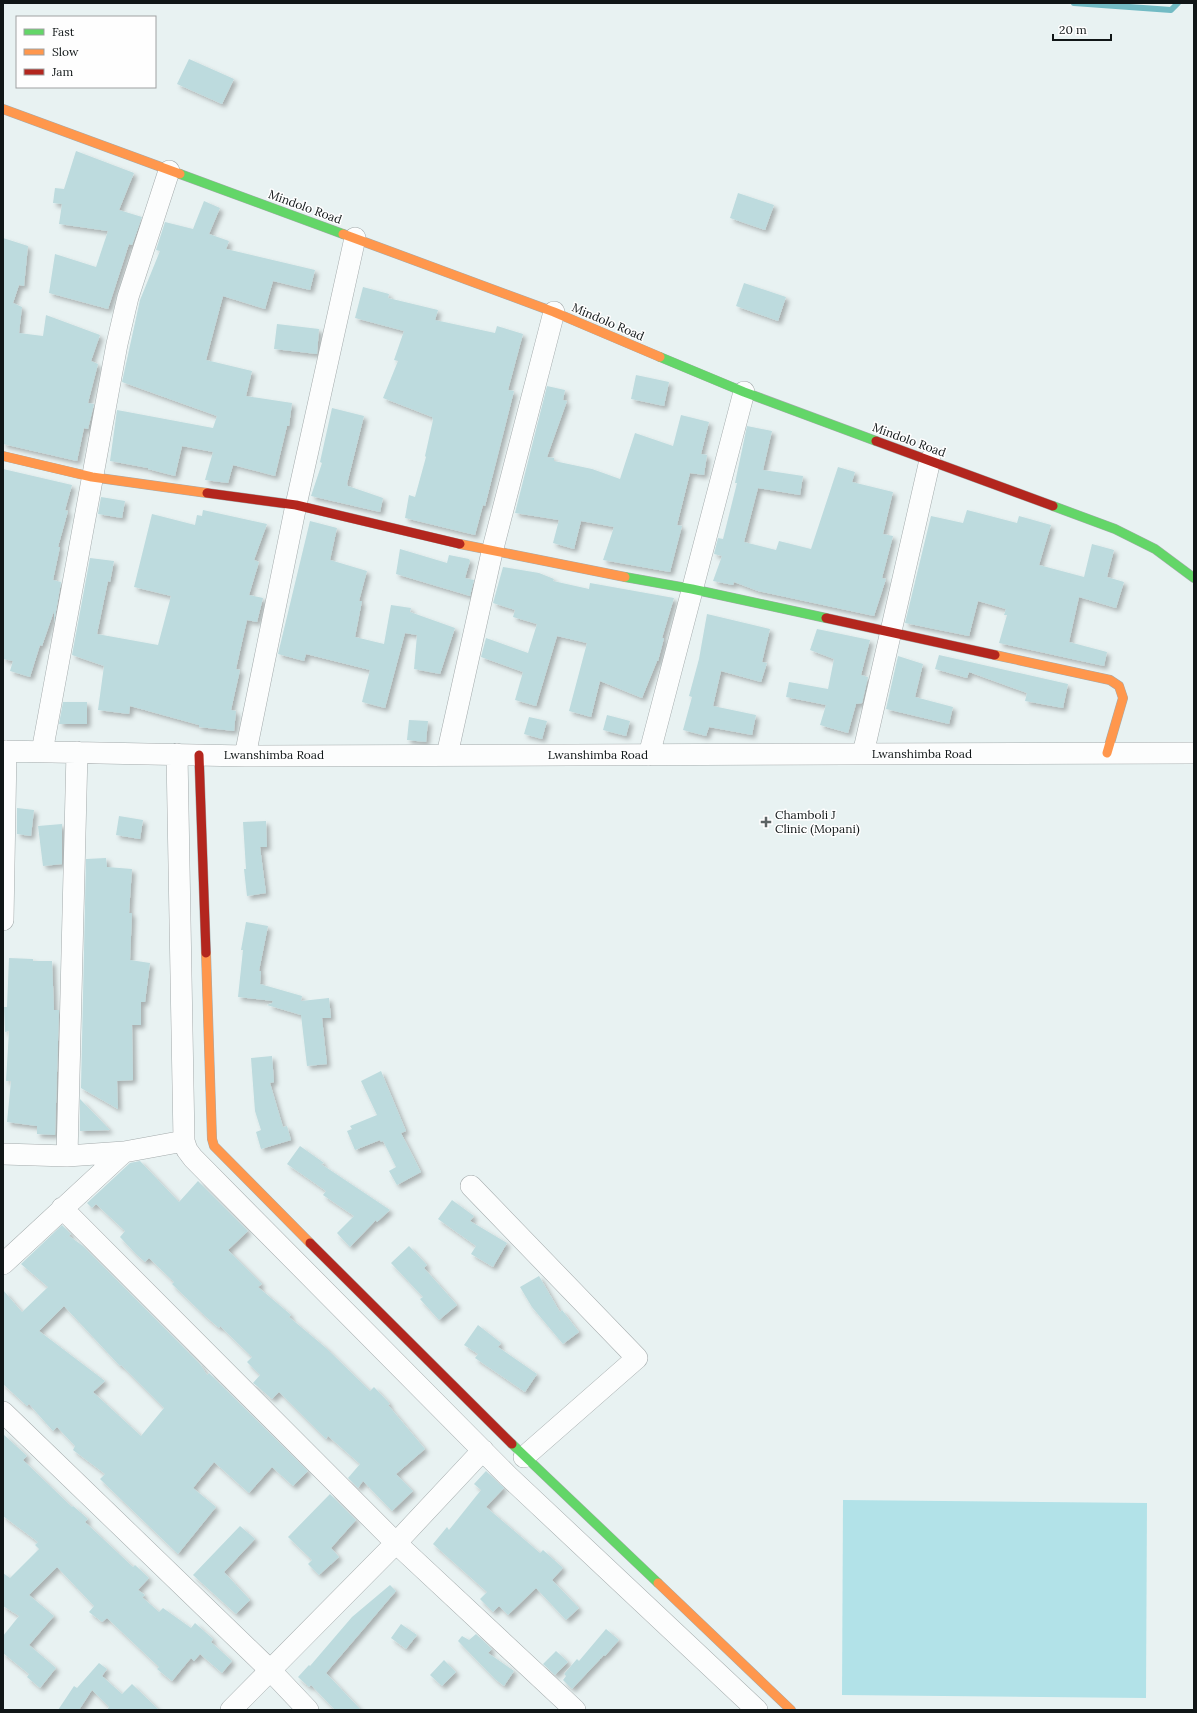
<svg xmlns="http://www.w3.org/2000/svg" width="1197" height="1713" viewBox="0 0 1197 1713" font-family="Lora,serif">
<style>
.green{fill:#b2e2e8}
.lines{fill:none;stroke-linecap:round;stroke-linejoin:round}
.stream{stroke:#72bbc4;stroke-width:6}
.building{fill:#bddbde;fill-rule:evenodd;filter:url(#shadow)}
.street-casing{stroke:#a4abac;stroke-width:22}
.fast-casing{stroke:#a4abac;stroke-width:10}
.slow-casing{stroke:#a4abac;stroke-width:10}
.jam-casing{stroke:#a4abac;stroke-width:10}
.street{stroke:#fcfdfd;stroke-width:21}
.fast{stroke:#63d668;stroke-width:9}
.slow{stroke:#ff974d;stroke-width:9}
.jam{stroke:#b3261e;stroke-width:9}
.poi-dot{fill:#5c6364;stroke:#fefefe;stroke-width:1.5}
.labels{text-anchor:middle;stroke-width:3;stroke-linejoin:round;paint-order:stroke}
.street-label{font-size:12px;fill:#101617;stroke:#fefefe}
.poi-label{font-size:12px;fill:#101617;stroke:#fefefe;text-anchor:start}
</style>
<defs>
<filter id="shadow"><feDropShadow dx="3.5" dy="3.5" stdDeviation="2" flood-color="#0004"/></filter>
</defs>
<rect width="100%" height="100%" fill="#e8f2f2"/>
<!-- green -->
<path class="green" d="M843,1500L1147,1503L1146,1698L842,1695Z"/>
<g class="lines">
<!-- stream -->
<path class="stream" d="M1074,3L1171,10L1178,3"/>
</g>
<!-- building -->
<path class="building" d="M189,59L234,79L222,104L177,84Z
M76,151L134,173L119,210L142,217L132,245L129,244L108,309L49,293L55,254L96,267L108,231L59,224L62,204L53,203L55,188L64,189Z
M738,193L774,205L765,230L730,218Z
M204,201L220,208L209,234L229,241L226,249L315,270L310,290L273,281L265,309L223,296L206,360L252,371L246,396L292,403L289,426H287L275,476L233,465L228,483L205,480L213,452L182,446L175,476L148,469V468L110,461L117,410L213,428L217,416L122,382L140,300L160,251L156,250L165,222L193,229Z
M3,238L28,246L24,286L19,285L13,303L22,307L19,333L43,336L46,315L100,335L91,361L98,364L88,403L94,404L88,429L84,428L77,461L3,444Z
M744,283L786,297L778,321L736,306Z
M363,287L389,294L388,298L438,310L435,320L495,333L497,326L523,334L508,390L514,391L485,506L483,505L475,535L405,518L409,495L415,497L426,457L425,456L433,420L432,417L383,398L398,361L394,360L404,331L355,318Z
M277,324L319,329L317,354L274,349Z
M636,375L669,382L664,406L631,399Z
M547,386L565,390L563,400L567,401L547,457L554,458V461L592,469L620,479L635,433L673,446L681,415L709,422L701,454L707,455L704,475L690,473L677,525L682,526L670,572L603,560L614,527L581,521L574,549L553,543L559,520L515,513Z
M332,408L364,416L347,484L348,486L383,498L380,512L311,496L322,463L320,462Z
M747,426L772,431L763,470L803,476L800,495L758,488L744,542L776,550L779,541L811,549L838,467L855,472L852,482L893,492L883,534L893,536L882,578L886,579L874,616L758,591L734,582L733,585L713,581L722,556L714,554L718,538L723,539L737,483H735Z
M3,469L72,485L65,510L68,511L58,547H60L53,580L61,582L54,623V611L42,646L40,645L30,677L10,671L13,661L3,659Z
M101,497L125,501L122,518L98,514Z
M203,510L267,524L254,560L259,562L249,595L263,598L257,622L247,620L236,669L240,670L231,710L236,711L234,731L199,727V725L130,706L129,714L98,710L104,666L72,655L90,558L114,561L110,582L108,581L97,634L158,645L171,596L134,587L152,514L195,525L197,515L202,516Z
M967,510L1017,523L1019,516L1051,525L1039,565L1084,577L1092,544L1114,550L1107,577L1124,582L1116,608L1079,597L1069,642L1107,652L1104,666L999,643L1007,615H1004L1006,609L978,601L969,636L905,623L931,516L963,523Z
M310,521L337,528L330,560L367,571L359,601H362L355,637L384,644L391,605L411,608L410,612L455,628L440,674L414,669L417,635L405,633L385,708L362,702L370,670L306,654L304,661L278,654Z
M400,549L447,563L449,555L469,559L470,561L465,578L474,580L470,596L396,574Z
M503,567L539,573L554,579L553,581L589,589L590,583L674,598L662,638H664L658,661H657L642,698L600,681L591,717L569,711L587,643L557,636L536,706L515,700L523,672L481,657L486,638L528,653L537,624L513,617L515,610L493,603Z
M707,614L770,629L762,662L767,663L761,682L721,671L713,706L756,715L752,735L709,727L706,736L683,730L692,697L689,696L699,659Z
M817,629L870,640L861,675L868,677L862,703L856,704L848,733L820,725L826,705L786,697L789,682L828,689L834,659L810,650Z
M939,655L1068,684L1063,708L1025,701L1027,693L969,672L967,678L935,669Z
M898,656L923,664L915,697L953,707L949,724L886,709Z
M63,702H87V724H59Z
M607,715L630,721L626,736L603,730Z
M529,717L547,721L542,739L524,734Z
M409,720L428,721L426,742L407,740Z
M17,808L34,810L31,836L17,834Z
M119,816L143,820L140,839L116,835Z
M266,821L267,847H260L266,893L247,896L244,869H246L243,822Z
M62,824V864L43,866L38,826Z
M106,858L107,867L132,869L129,913H132L130,960L150,963L145,1002H141V1025H132L133,1080L117,1081L118,1109L81,1088L86,859Z
M246,922L268,926L259,971H261L260,984L302,996L301,1001L329,998L331,1018H322L327,1064L307,1066L301,1015L267,1005L272,1003L273,1001L238,997L243,950H241Z
M9,958L33,959V961H52L54,1010H59L55,1135L37,1134V1126L7,1122L11,1081H6L9,1031L5,1032L4,1007H7Z
M272,1056L274,1082L270,1083L283,1127L287,1126L291,1140L261,1149L256,1132L261,1130L255,1111L251,1058Z
M381,1071L406,1131L401,1133L421,1172L397,1185L389,1171L396,1167L383,1141L381,1142L380,1140L355,1150L347,1131L352,1129L350,1126L377,1115L361,1081Z
M80,1099L110,1130L80,1131Z
M300,1146L324,1163L321,1164L390,1210L377,1222L376,1220L350,1247L337,1233L354,1216L323,1195L326,1191L287,1164Z
M140,1161L179,1202L198,1181L248,1231L228,1250L262,1284L258,1287L291,1315L289,1317L326,1348L370,1391L374,1387L390,1404L388,1405L425,1449L396,1474L413,1491L392,1511L363,1481L358,1488L348,1478L360,1464L328,1436L326,1439L279,1392L272,1399L257,1386L253,1383L260,1375L247,1362L252,1357L220,1326L219,1328L205,1316L172,1284L174,1282L149,1258L145,1262L136,1254L120,1237L125,1231L96,1204L92,1208L87,1203L130,1163Z
M452,1200L474,1216L470,1221L507,1243L493,1267L471,1254L476,1246L438,1219Z
M62,1225L71,1234L69,1236L83,1246L200,1364L207,1375L209,1373L308,1471L293,1486L272,1467L249,1493L214,1462L193,1488L216,1507L178,1554L100,1479L105,1474L73,1450L75,1446L57,1427L53,1431L29,1404L27,1406L3,1384V1290L22,1312L48,1287L21,1264ZM64,1306L120,1366L121,1365L164,1408L141,1436L93,1392L105,1381L39,1331Z
M409,1246L427,1265L424,1268L457,1305L439,1320L420,1299L423,1297L391,1263Z
M539,1276L560,1312L562,1310L579,1332L563,1344L532,1307L520,1287Z
M478,1325L501,1343L498,1347L537,1374L525,1392L475,1358L478,1354L464,1345Z
M3,1434L27,1456L23,1460L72,1507L73,1506L88,1519L85,1522L133,1567L135,1565L149,1578L138,1590L145,1595L142,1597L159,1612L163,1608L191,1628L195,1623L213,1639L211,1642L232,1661L222,1673L200,1654L194,1661L191,1658L172,1681L157,1669L159,1667L107,1618L102,1622L89,1612L94,1606L57,1567L29,1595L54,1616L29,1645L56,1668L40,1688L27,1677L29,1674L3,1653V1636L19,1616L3,1606V1573L10,1578L39,1549L35,1545L38,1542L3,1516Z
M486,1471L504,1488L486,1507L540,1553L543,1550L563,1568L552,1580L579,1608L566,1620L536,1588L508,1615L499,1606L493,1612L480,1599L487,1592L433,1544L447,1527L449,1530L481,1490L474,1484Z
M330,1494L356,1520L331,1548L339,1557L319,1575L308,1564L312,1560L288,1537Z
M240,1526L255,1539L224,1572L250,1600L236,1614L193,1575Z
M390,1585L396,1591L326,1673L361,1710H335L311,1685L309,1687L298,1677L309,1665L310,1666L352,1617Z
M401,1624L417,1635L406,1649L391,1638Z
M606,1629L619,1640L605,1656L604,1655L572,1689L563,1680L566,1676L564,1674L577,1659L579,1661Z
M476,1634L492,1649L488,1653L514,1671L504,1686L495,1679L458,1641L462,1636L469,1640Z
M556,1651L568,1662L555,1675L543,1664Z
M444,1660L456,1672L442,1686L430,1675Z
M99,1663L107,1669L102,1676L122,1694L132,1684L159,1710H107L109,1707L92,1690L79,1710H58L74,1686L77,1688Z"/>
<g class="lines">
<defs>
<path id="street" d="M3,751L245,756L1194,753
M42,752L117,344L128,297L169,171
M177,754L184,1141L187,1150L193,1158L508,1476L757,1710
M863,754L930,460
M447,755L492,552L554,312
M649,755L744,392
M245,756L296,505L355,238
M3,920L6,751
M3,1154L67,1156L124,1152
M67,1156L77,752
M471,1186L637,1358L524,1457
M62,1208L396,1543L575,1710
M3,1264L124,1152L184,1141
M3,1412L271,1671L308,1710
M231,1710L396,1543L483,1450"/>
<path id="fast" d="M180,174L343,234
M660,357L744,392L876,441
M1053,506L1115,529L1155,549L1194,578
M625,577L692,589L826,618
M512,1444L658,1583"/>
<path id="slow" d="M3,109L180,174
M343,234L554,312L660,357
M3,456L92,477L207,493
M460,544L625,577
M995,655L1110,680L1119,686L1123,698L1107,753
M206,953L212,1139L214,1146L310,1243
M658,1583L791,1710"/>
<path id="jam" d="M876,441L1053,506
M207,493L296,505L460,544
M826,618L995,655
M199,755L206,953
M310,1243L512,1444"/>
</defs>
<!-- street casing -->
<use href="#street" class="street-casing"/>
<!-- fast casing -->
<use href="#fast" class="fast-casing"/>
<!-- slow casing -->
<use href="#slow" class="slow-casing"/>
<!-- jam casing -->
<use href="#jam" class="jam-casing"/>
<!-- street -->
<use href="#street" class="street"/>
<!-- fast -->
<use href="#fast" class="fast"/>
<!-- slow -->
<use href="#slow" class="slow"/>
<!-- jam -->
<use href="#jam" class="jam"/>
</g>
<!-- markers -->
<path class="poi-dot" d="M764 816h4v4h4v4h-4v4h-4v-4h-4v-4h4z"/>
<g class="labels">
<!-- street labels -->
<g class="street-label">
<text transform="translate(305 207) rotate(20)" y="4">Mindolo Road</text>
<text transform="translate(608 322) rotate(23)" y="4">Mindolo Road</text>
<text transform="translate(909 440) rotate(20)" y="4">Mindolo Road</text>
<text x="922" y="758">Lwanshimba Road</text>
<text x="274" y="759">Lwanshimba Road</text>
<text x="598" y="759">Lwanshimba Road</text>
</g>
<!-- poi labels -->
<g class="poi-label">
<text x="775" y="819">Chamboli J<tspan x="775" dy="14">Clinic (Mopani)</tspan></text>
</g>
</g>
<!-- border -->
<rect width="1197" height="1713" fill="none" stroke="#101617" stroke-width="8"/>
<!-- legend -->
<rect x="16" y="16" width="140" height="72" fill="#fefefe" stroke="#9fa1a2"/>
<rect x="24" y="29" width="20" height="6" fill="#63d668" stroke="#9fa1a2"/>
<text x="52" y="36" font-size="12" fill="#101617">Fast</text>
<rect x="24" y="49" width="20" height="6" fill="#ff974d" stroke="#9fa1a2"/>
<text x="52" y="56" font-size="12" fill="#101617">Slow</text>
<rect x="24" y="69" width="20" height="6" fill="#b3261e" stroke="#9fa1a2"/>
<text x="52" y="76" font-size="12" fill="#101617">Jam</text>
<!-- scale -->
<path d="M1053 34v6h58v-6" fill="none" stroke="#101617" stroke-width="2"/>
<text x="1059" y="34" font-size="12" fill="#101617" stroke="#fefefe" stroke-width="3" paint-order="stroke">20 m</text>
</svg>
